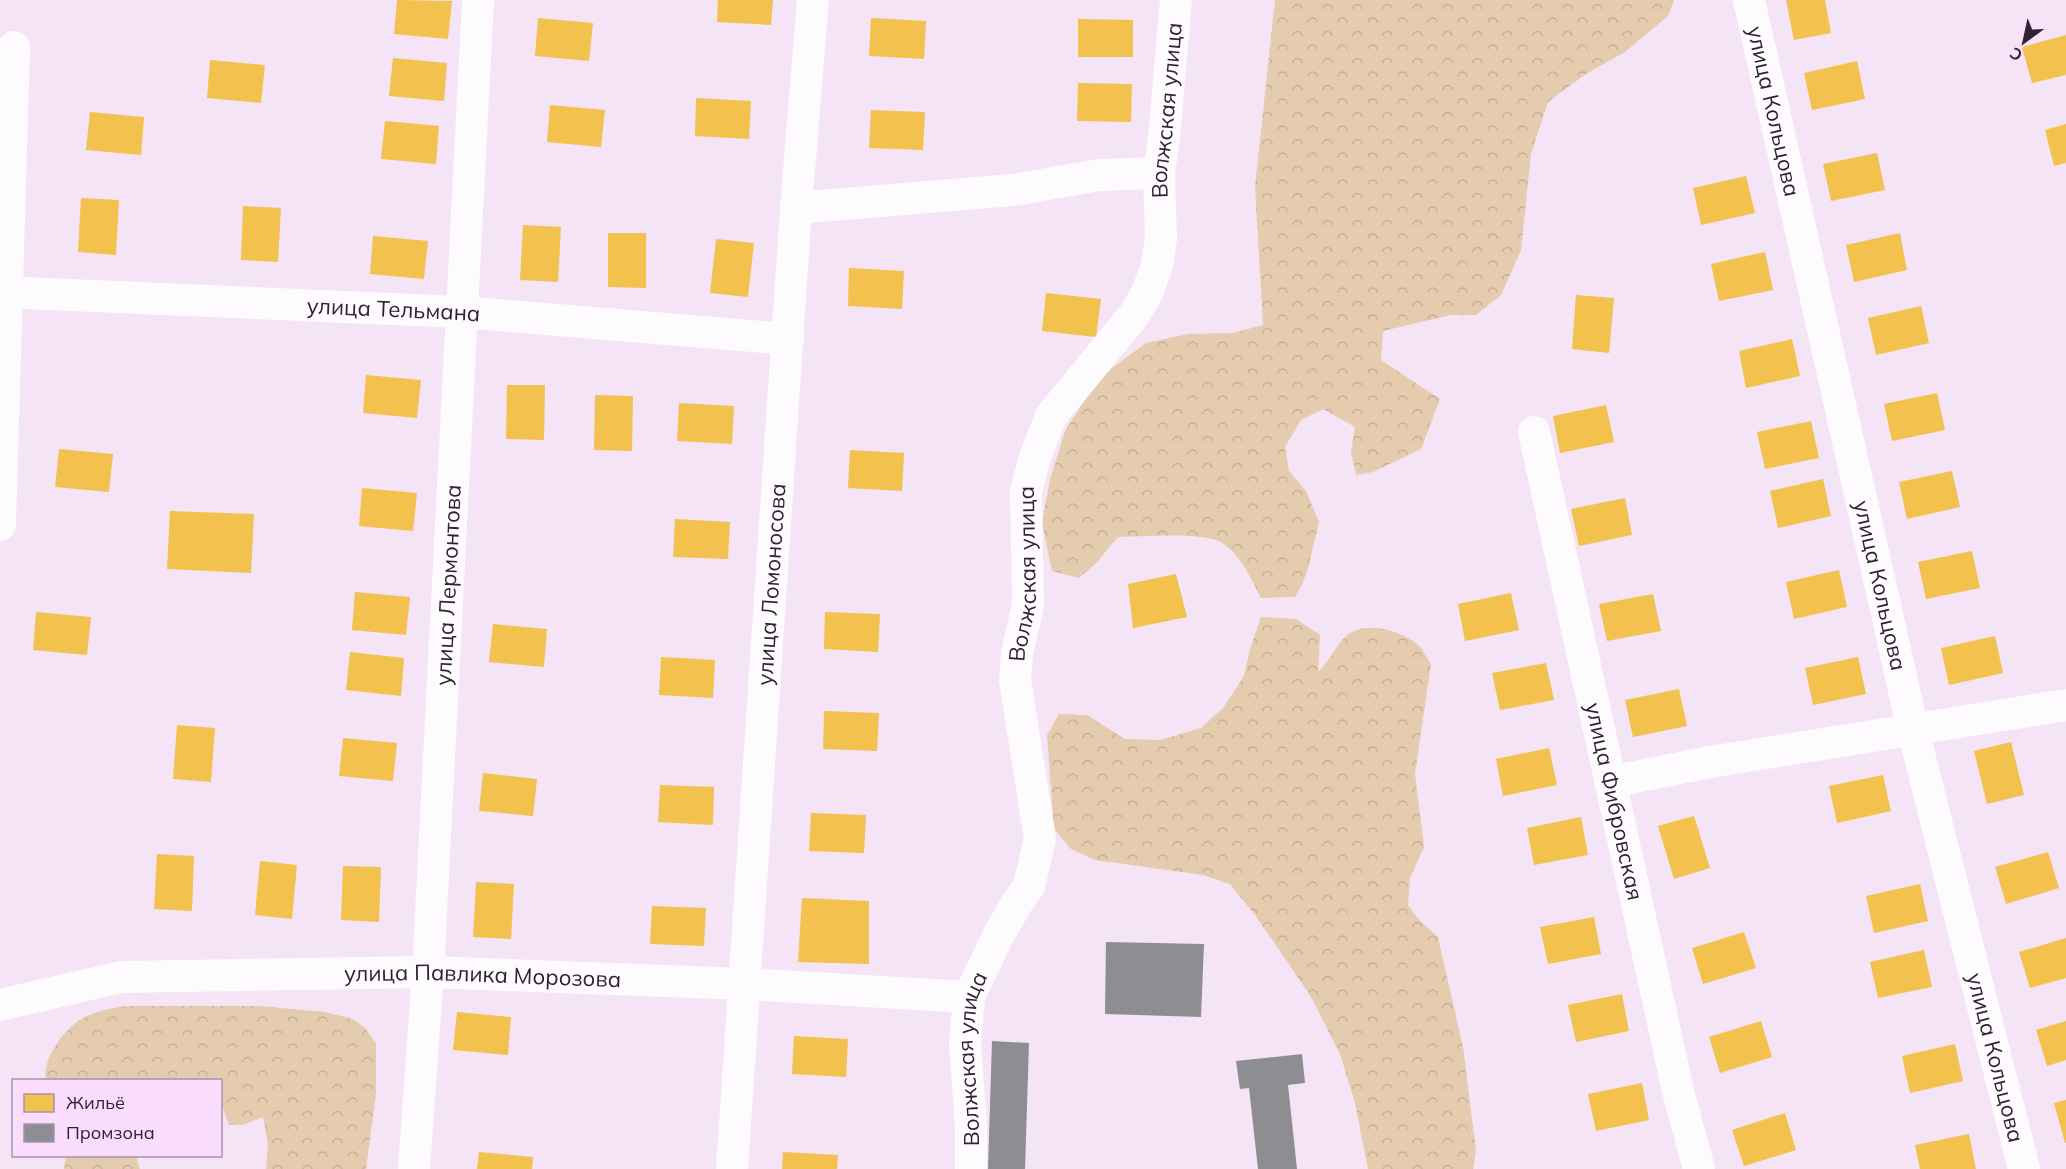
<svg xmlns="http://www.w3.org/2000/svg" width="2066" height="1169" viewBox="0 0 2066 1169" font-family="Mulish,sans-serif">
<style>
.forest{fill:url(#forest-crowns)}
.homes{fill:#f2c14e}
.industry{fill:#8d8d92}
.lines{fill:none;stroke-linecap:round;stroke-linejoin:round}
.minor{stroke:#fdfbfe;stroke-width:32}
.labels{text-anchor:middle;stroke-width:6;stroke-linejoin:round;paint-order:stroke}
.street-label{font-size:22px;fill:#2e242f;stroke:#faddfc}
</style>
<defs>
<pattern id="forest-crowns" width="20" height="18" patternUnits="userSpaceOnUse" patternTransform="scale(1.5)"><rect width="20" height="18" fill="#e6ccae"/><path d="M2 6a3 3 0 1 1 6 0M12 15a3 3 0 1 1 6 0" fill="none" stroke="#c6af96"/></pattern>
</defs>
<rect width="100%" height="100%" fill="#f4e4f5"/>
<!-- forest -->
<path class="forest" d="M1275,0H1674L1668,16L1625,52L1586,74L1548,102L1531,154L1521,250L1501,295L1476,315H1451L1383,331L1381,360L1440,399L1421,449L1373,472L1356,475L1351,452L1355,427L1323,409L1301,420L1285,447L1289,471L1306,491L1319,522L1309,565L1302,585L1295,597L1261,598C1251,579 1242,557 1224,544C1206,531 1141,537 1118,537L1096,563L1079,578L1052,571L1042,523L1050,480L1065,431L1086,398L1108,371L1146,343L1188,334L1233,333L1263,325L1255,187Z
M1261,617L1296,619L1320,635L1318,672C1330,661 1334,649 1344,638C1362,619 1400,629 1418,645C1423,649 1427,658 1431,664L1415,774L1424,847L1410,878L1408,905L1419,920L1438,937L1463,1047L1476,1151L1473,1169H1368L1355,1103L1340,1054L1310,995L1255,915L1230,884L1203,875L1095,860L1071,849L1054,829L1047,735L1059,714L1087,715L1125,739L1160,740L1201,728L1223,708L1244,676L1250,649Z
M126,1006H259L325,1012L353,1019L365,1028L376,1043V1094L366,1169H266L268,1144L263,1117L243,1125H229L221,1103L220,1080H45C46,1063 48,1057 58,1042C77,1015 95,1011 126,1006Z
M66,1156H136L140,1169H64Z"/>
<!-- homes -->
<path class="homes" d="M397,0L452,1L448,39L394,34Z
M718,0H773L771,25L717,22Z
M1786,0H1825L1831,33L1794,40Z
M538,18L593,23L589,61L535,56Z
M871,18L926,21L924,59L869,56Z
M1078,19L1133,20V57H1078Z
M2066,35V75L2032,83L2022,47Z
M393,58L447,63L444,101L389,96Z
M210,60L265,65L261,103L207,98Z
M1857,61L1865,99L1812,110L1804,73Z
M1078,83L1132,84L1131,122L1077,121Z
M696,98L751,101L749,139L695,136Z
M550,105L605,110L601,147L547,142Z
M871,110L925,112L923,150L869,148Z
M90,112L144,117L141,155L86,150Z
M385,121L439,126L436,164L381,159Z
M2066,124V163L2054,166L2045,130Z
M1877,153L1885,190L1831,201L1823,164Z
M1746,176L1755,213L1701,225L1693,188Z
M81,198L119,200L116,255L78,252Z
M243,206L281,208L278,262L241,260Z
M523,225L561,227L558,282L520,280Z
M608,233H646V288L608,287Z
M1900,233L1907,270L1854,282L1846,245Z
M373,236L428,241L424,279L370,274Z
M716,239L754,243L748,297L710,293Z
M1765,252L1773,290L1719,301L1711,264Z
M849,268L904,271L902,309L848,306Z
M1046,293L1101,299L1096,337L1042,331Z
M1576,295L1614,298L1609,353L1572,349Z
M1921,306L1929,343L1876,355L1868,318Z
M1792,339L1800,376L1746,388L1739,351Z
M366,375L421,380L417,418L363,413Z
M507,385H545L544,440L506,439Z
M1937,393L1945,430L1892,441L1884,404Z
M595,395L633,396L632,451L594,450Z
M679,403L734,406L732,444L677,441Z
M1606,405L1614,442L1560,453L1553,416Z
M1811,421L1819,458L1765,469L1757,432Z
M59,449L113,454L109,492L55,487Z
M850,450L904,453L902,491L848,488Z
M1952,471L1960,507L1907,519L1899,482Z
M1823,479L1831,516L1778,528L1770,491Z
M362,488L417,493L413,531L359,526Z
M1625,498L1632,535L1579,546L1571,509Z
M170,511L254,514L251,573L167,569Z
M675,519L730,522L728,559L673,557Z
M1972,551L1980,588L1926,599L1918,562Z
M1839,570L1847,607L1794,619L1786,582Z
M1176,574L1187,617L1133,628L1128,584Z
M355,592L410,597L406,635L352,630Z
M1511,593L1519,630L1465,641L1458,604Z
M1653,594L1661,631L1607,641L1599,604Z
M36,612L91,617L87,655L33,650Z
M825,612L880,614L878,652L824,649Z
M493,624L547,629L544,667L489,662Z
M1995,636L2003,673L1949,685L1941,648Z
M350,652L404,658L401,696L346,690Z
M661,657L715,660L713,698L659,695Z
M1858,657L1866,694L1813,705L1805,668Z
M1546,663L1554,700L1500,710L1492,673Z
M1679,689L1687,726L1633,737L1625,700Z
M824,711L879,713L877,751L823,749Z
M177,725L215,728L211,782L173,779Z
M343,738L397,743L393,781L339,776Z
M2011,742L2024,795L1987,804L1974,751Z
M1549,748L1557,785L1503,796L1496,759Z
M483,773L537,779L533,816L479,811Z
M1883,775L1891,811L1837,823L1829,786Z
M660,785L714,787L713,825L658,822Z
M811,813L866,815L864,853L809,851Z
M1694,816L1710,868L1674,879L1658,826Z
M1581,817L1588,855L1534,865L1527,828Z
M2048,852L2059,888L2006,904L1995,867Z
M157,854L194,856L192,911L154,909Z
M260,861L297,865L292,919L255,915Z
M343,866L381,867L379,922L341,920Z
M476,882L514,884L511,939L473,937Z
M1920,884L1928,921L1874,933L1866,896Z
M802,898L869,901V964L798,962Z
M652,906L706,908L704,946L650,944Z
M1594,917L1601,954L1548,964L1540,927Z
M1744,932L1756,968L1703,984L1692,948Z
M2066,938V978L2030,988L2019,952Z
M1924,950L1932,987L1878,998L1870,962Z
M1622,994L1629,1031L1576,1042L1568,1005Z
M457,1012L511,1017L508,1055L453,1050Z
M1761,1021L1772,1057L1720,1073L1709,1037Z
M2066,1021V1060L2047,1066L2036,1030Z
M794,1036L848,1039L846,1077L792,1074Z
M1955,1044L1963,1081L1910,1093L1902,1056Z
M1642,1083L1649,1120L1596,1131L1588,1094Z
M2066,1100V1143H2065L2054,1103Z
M1785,1113L1796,1150L1744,1166L1732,1130Z
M1969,1134L1976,1169H1920L1915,1145Z
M479,1152L533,1157L532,1169H477Z
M783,1152L838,1155L837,1169H782Z"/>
<!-- industry -->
<path class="industry" d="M1106,942L1204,944L1201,1017L1105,1014Z
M992,1041L1029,1043L1025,1169H988Z
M1302,1054L1305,1083L1288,1085L1297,1169H1258L1249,1088L1240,1089L1236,1061Z"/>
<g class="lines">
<!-- minor -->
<g class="minor">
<path id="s1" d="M1749,0L1913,730L2024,1169"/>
<path d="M796,208L1013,190L1099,175L1159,173"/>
<path id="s2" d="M0,292L461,312L788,339"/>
<path id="s3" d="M1534,432L1678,1091L1699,1169"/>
<path d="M0,525L14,47"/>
<path d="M1610,782L1710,762L2066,705"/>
<path id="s4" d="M0,1005L121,977L428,972L744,984L969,997"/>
<path id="s5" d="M414,1169L428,972L478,0"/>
<path id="s6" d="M732,1169L796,208L813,0"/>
<path id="s7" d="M971,1169V1126L965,1045L969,997L998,936L1017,903L1029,886L1040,839L1015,680L1017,653L1028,605L1026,492L1034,460L1051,416L1134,315L1147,293L1157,265L1161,239L1159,173L1164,138L1176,0"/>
</g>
</g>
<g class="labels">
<!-- street labels -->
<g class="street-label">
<text dy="8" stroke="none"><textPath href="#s7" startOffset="1119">Волжская улица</textPath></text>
<text dy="8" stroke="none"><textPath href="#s1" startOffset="114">улица Кольцова</textPath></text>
<text dy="8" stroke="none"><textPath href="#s2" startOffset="394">улица Тельмана</textPath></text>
<text dy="8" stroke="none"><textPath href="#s7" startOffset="615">Волжская улица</textPath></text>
<text dy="8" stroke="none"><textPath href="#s6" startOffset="586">улица Ломоносова</textPath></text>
<text dy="8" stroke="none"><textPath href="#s5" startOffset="585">улица Лермонтова</textPath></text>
<text dy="8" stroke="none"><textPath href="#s1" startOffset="600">улица Кольцова</textPath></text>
<text dy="8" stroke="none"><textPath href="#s3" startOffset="378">улица Фибровская</textPath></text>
<text dy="8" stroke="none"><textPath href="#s4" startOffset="486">улица Павлика Морозова</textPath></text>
<text dy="8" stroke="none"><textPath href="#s1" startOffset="1086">улица Кольцова</textPath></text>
<text dy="8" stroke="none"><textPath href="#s7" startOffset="111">Волжская улица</textPath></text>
</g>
</g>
<!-- legend -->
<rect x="12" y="1079" width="210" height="78" fill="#faddfc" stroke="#a893aa" stroke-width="1.5"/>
<rect x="24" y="1094" width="30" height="18" fill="#f2c14e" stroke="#a893aa" stroke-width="1.5"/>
<text x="66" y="1109" font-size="18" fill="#2e242f">Жильё</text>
<rect x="24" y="1124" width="30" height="18" fill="#8d8d92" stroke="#a893aa" stroke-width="1.5"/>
<text x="66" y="1139" font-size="18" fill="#2e242f">Промзона</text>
<!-- north arrow -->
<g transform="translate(2024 42) rotate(213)" stroke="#faddfc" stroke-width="4.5" paint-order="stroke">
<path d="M0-4.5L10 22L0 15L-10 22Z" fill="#2e242f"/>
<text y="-9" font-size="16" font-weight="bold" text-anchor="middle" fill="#2e242f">С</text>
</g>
</svg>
